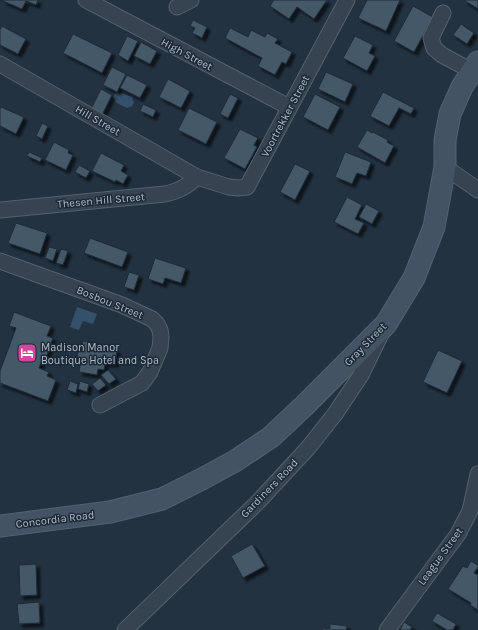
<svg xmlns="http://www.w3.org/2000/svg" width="478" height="630" viewBox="0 0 478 630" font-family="Karla,sans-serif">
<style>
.water{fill:#34506a}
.building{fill:#455868;stroke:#1d2b38;filter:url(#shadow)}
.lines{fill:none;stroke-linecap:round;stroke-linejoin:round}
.street-casing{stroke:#54626e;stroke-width:17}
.secondary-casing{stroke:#54626e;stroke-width:23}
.street{stroke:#364451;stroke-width:15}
.secondary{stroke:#445364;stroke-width:21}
.labels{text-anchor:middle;stroke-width:3;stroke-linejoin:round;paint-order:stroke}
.street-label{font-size:11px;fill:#b2bfcb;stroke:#1b2936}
.poi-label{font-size:11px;fill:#b2bfcb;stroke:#1b2936;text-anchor:start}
</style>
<defs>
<filter id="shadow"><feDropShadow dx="3.5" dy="3.5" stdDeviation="1" flood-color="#0009"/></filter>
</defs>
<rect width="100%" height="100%" fill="#223241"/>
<!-- water -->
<path class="water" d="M118,92L132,97L134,103L132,106L127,108L115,102L113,97L115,94Z
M77,307L97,314L93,324L83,321L79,330L70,327Z"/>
<!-- building -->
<path class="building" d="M3,0H38L36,5L26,1L22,9L3,1Z
M274,0H327L314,19L297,7L289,19L270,6Z
M367,0H400L386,31L358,18Z
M464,0H478V9Z
M413,6L433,17L414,52L394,41Z
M193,20L207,27L202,38L192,33L195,28L190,26Z
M461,24L474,33L467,44L453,35Z
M2,26L26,39L18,54L0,45V30Z
M230,28L248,37L251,30L265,37L267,33L278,39L275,43L292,52L286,64L282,62L275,75L258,66L262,58L225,38Z
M73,34L112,53L102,73L63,53Z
M127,36L138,41L128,61L118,55Z
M355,36L373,45L369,53L375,56L367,71L343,58Z
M141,42L157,51L150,64L134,56Z
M112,67L126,74L117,92L103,85Z
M326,72L353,84L345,102L318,89Z
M127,75L147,85L140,98L120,88Z
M168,79L190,91L181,108L159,97Z
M101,89L112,95L102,115L91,109Z
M383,92L414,108L411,114L399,108L389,126L370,116Z
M230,94L238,98L228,118L220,114Z
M315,94L340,107L328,130L303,117Z
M143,104L156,110L153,117L140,111Z
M1,107L24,117L16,134L0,126V109Z
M189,108L217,122L206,144L178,130Z
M42,123L48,126L42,139L36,136Z
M240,129L258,138L254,145L257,147L245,169L224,158Z
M367,130L372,133L373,132L388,140L387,142L394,146L385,163L357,147Z
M54,142L69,150L68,153L73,155L66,170L45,160Z
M29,152L42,158L40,162L27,156Z
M345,152L371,162L366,176L357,173L352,184L335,177Z
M101,153L124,165L121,171L128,175L123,184L116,180L115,182L92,171Z
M295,164L310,171L295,200L280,192Z
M79,165L90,171L86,178L75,172Z
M347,197L362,205L355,219L364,223L358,234L334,222Z
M366,204L379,211L372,224L359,217Z
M16,223L47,233L40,254L8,243Z
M90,238L128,252L122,267L84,253Z
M49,247L57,249L53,261L45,258Z
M61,249L68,251L63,265L56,263Z
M155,258L186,268L181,283L165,278L163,284L148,279Z
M129,272L139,275L134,290L124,287Z
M14,312L51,326L47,336L53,338L45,361L42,360L39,368L49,372L47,376L56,380L48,401L0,383V371L16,328L9,326Z
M83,341L113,346V349L117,350L115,364L105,363L104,370L98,369L97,375L79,372L81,359L77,358L79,344H82Z
M438,350L462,361L447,393L423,382Z
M108,370L116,379L109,384L101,375Z
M100,378L106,385L98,391L92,384Z
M70,381L78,384L76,393L67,390Z
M80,381L89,384L87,392L78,389Z
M252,544L265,566L243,578L231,556Z
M471,561L478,565V567L474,573L478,575V610L470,605L471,603L448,589L463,566L467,568Z
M36,564L37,595L20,596L19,565Z
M39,602L40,623L19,624L17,604Z
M437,613L456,624L453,630H447L432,621Z
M404,622L412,627L410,630H400Z
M330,624L347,626L346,630H322L323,628L330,629Z"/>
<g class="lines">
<defs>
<path id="street" d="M86,0L289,107
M177,7L191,0
M443,13L431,38L434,48L442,55L472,71
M0,64L197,177L229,187L238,188L247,187L347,0
M445,167L478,190
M0,210L165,194C179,191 186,187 197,177
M0,261L122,305L152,319L157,324L160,330L161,337L160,348L150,372L142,383L100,405
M125,630L258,502L308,448L335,414L361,375L381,334
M387,630L458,534L470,511L478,474"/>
<path id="secondary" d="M0,526L110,512L162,499L202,479L235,461L271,437L304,406L386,324L414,278L434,227L445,167V140L450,114L462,87L478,62"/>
</defs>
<!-- street casing -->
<use href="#street" class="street-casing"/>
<!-- secondary casing -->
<use href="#secondary" class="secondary-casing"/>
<!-- street -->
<use href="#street" class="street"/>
<!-- secondary -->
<use href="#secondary" class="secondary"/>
</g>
<!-- icons -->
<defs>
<symbol id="hotel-square" viewBox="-11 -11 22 22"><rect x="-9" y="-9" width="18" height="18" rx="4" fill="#d1479c" stroke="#1b2936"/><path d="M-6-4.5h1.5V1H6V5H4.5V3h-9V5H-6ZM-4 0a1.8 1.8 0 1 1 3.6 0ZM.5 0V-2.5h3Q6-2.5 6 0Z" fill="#fff"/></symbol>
</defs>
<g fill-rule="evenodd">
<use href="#hotel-square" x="16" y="342" width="22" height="22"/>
</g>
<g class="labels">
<!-- street labels -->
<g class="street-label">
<text transform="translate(187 54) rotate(28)" y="4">High Street</text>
<text transform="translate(285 116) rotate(-62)" y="4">Voortrekker Street</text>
<text transform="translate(98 120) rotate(30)" y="4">Hill Street</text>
<text transform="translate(101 200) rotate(-5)" y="4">Thesen Hill Street</text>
<text transform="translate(110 302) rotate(22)" y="4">Bosbou Street</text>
<text transform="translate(365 344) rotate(-46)" y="4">Gray Street</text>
<text transform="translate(269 488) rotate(-46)" y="4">Gardiners Road</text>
<text transform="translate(55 519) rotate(-7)" y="4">Concordia Road</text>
<text transform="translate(440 556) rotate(-54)" y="4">League Street</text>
</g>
<!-- poi labels -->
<g class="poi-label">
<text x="41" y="351">Madison Manor<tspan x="41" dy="13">Boutique Hotel and Spa</tspan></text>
</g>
</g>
</svg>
